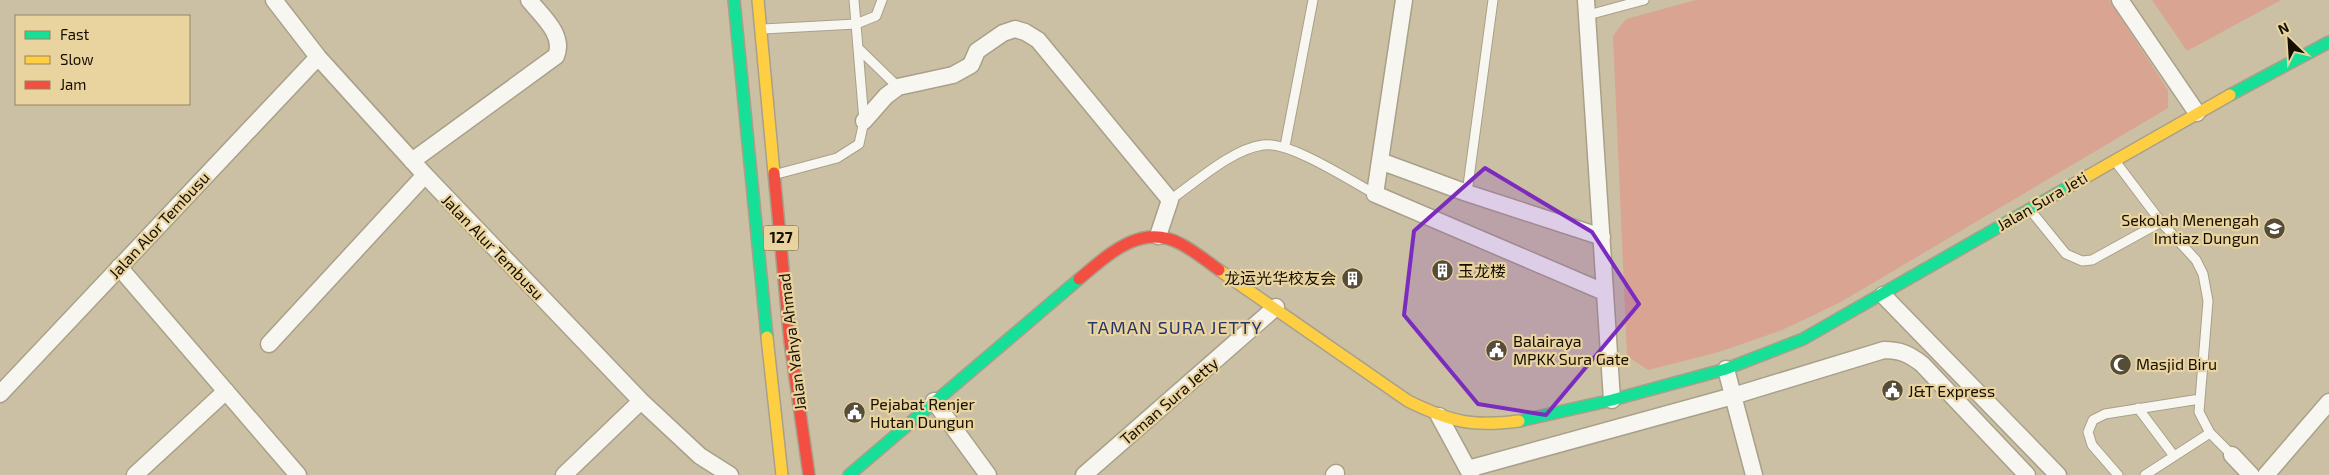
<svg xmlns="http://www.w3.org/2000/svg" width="2329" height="475" viewBox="0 0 2329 475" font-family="'Exo 2','Noto Sans SC',sans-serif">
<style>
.green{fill:#d9a491}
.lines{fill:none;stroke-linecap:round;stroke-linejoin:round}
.lane-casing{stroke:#a8a089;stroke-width:11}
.street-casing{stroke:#a8a089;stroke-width:19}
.fast-casing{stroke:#a8a089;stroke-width:14}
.slow-casing{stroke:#a8a089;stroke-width:14}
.jam-casing{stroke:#a8a089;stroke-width:14}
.lane{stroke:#f7f6f1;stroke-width:9}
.street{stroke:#f7f6f1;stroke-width:16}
.fast{stroke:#16e098;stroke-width:11}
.slow{stroke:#ffcf43;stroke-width:11}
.jam{stroke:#f24e42;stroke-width:11}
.marked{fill:#7b2cbf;fill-opacity:0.2;stroke:#7b2cbf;stroke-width:4;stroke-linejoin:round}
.labels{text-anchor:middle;stroke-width:4.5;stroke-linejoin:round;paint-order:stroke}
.shield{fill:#e9d39f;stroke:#554a30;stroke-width:1}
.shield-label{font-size:15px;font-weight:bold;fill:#160f00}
.street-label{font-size:16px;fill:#160f00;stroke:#e9d39f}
.poi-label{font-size:16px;fill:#160f00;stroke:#e9d39f;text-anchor:start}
.neighbourhood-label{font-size:18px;letter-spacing:1px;fill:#24366e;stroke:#e9d39f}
</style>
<rect width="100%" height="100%" fill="#cbc0a4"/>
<!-- green -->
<path class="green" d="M1696,0H2109L2168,90V108L1841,302L1782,330L1719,352L1648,370L1627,356L1613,36L1626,19Z
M2152,0H2281L2187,51Z"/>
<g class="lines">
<defs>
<path id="lane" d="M1588,15L1644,0
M763,29L856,24L876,16L882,0
M858,48L898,87
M1285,146L1313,0
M2115,161L2161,222L2196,260L2203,274L2208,301L2199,412L2210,433L2232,455
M777,174L837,158L859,144L864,121L854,0
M1467,193L1493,0
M1170,200C1196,182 1232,149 1263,145C1290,141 1349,180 1375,194
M2031,211L2066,254L2082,261L2092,260L2161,222
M2138,408L2174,456
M2118,475L2092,445L2088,432L2093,420L2105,414L2200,399
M2145,475L2210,433"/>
<path id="street" d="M274,0L318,57L425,175L641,401L700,456L730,475
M1404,0L1375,194L1604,292
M1586,0L1612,400
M2120,0L2197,113
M864,121L886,96L898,87L953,75L971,65L977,51L1003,33L1015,29L1025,32L1038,40L1170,200L1158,236
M412,161L556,56C565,35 542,16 529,0
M1380,161L1467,193L1602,237
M119,267L298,475
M1883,295L2058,475
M269,344L425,175
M1726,369L1754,475
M0,394L318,57
M934,401L988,475
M1439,416L1471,475
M2232,455L2251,475
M1468,469L1733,396L1884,350C1900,350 1909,354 1922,364L2027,475
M135,475L226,391
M564,475L641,401
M1084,475L1276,307
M1334,475L1336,473
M2266,475L2329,402"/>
<path id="fast" d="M734,0L767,337
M2230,95L2329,42
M1519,421L1612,400L1726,369L1803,339L2072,185
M849,475L1079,279"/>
<path id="slow" d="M758,0L774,173
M2072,185L2230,95
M1219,270L1408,401C1451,422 1472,427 1519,421
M767,337L782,475"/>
<path id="jam" d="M774,173L790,342L809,475
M1079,279C1108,255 1141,222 1181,244C1194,251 1207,261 1219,270"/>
</defs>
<!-- lane casing -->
<use href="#lane" class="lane-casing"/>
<!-- street casing -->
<use href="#street" class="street-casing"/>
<!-- fast casing -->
<use href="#fast" class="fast-casing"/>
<!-- slow casing -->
<use href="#slow" class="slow-casing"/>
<!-- jam casing -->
<use href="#jam" class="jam-casing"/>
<!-- lane -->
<use href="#lane" class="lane"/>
<!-- street -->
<use href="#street" class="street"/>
<!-- fast -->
<use href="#fast" class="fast"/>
<!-- slow -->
<use href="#slow" class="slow"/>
<!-- jam -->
<use href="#jam" class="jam"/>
</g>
<!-- marked area -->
<path class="marked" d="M1485,168L1592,232L1639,304L1546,415L1478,404L1404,315L1414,231Z"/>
<!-- icons -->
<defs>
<symbol id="school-disc" viewBox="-11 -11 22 22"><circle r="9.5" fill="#554d39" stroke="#e9d39f"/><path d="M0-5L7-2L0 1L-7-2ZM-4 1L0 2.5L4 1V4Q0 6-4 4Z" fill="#fff"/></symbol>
<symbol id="building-disc" viewBox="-11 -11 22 22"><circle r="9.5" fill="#554d39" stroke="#e9d39f"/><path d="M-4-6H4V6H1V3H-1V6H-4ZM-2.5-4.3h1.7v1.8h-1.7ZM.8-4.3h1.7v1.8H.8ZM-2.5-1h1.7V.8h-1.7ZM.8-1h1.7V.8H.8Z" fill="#fff"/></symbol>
<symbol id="civic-disc" viewBox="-11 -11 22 22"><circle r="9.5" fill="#554d39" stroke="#e9d39f"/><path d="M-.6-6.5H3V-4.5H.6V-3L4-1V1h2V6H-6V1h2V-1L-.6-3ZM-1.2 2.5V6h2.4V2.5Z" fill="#fff"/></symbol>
<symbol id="mosque-disc" viewBox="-11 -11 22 22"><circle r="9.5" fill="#554d39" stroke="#e9d39f"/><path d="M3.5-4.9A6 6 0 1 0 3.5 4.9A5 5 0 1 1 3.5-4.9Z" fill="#fff"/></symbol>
</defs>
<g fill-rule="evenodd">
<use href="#school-disc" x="2262" y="216" width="25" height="25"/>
<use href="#building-disc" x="1430" y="258" width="25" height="25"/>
<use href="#building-disc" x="1340" y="266" width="25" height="25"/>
<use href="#civic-disc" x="1484" y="338" width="25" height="25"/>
<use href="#mosque-disc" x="2108" y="352" width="25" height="25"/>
<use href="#civic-disc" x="1880" y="378" width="25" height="25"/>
<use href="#civic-disc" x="842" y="400" width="25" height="25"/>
</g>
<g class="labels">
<!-- shield labels -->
<rect class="shield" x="763.5" y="225.5" width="35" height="25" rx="4"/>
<g class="shield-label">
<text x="781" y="243">127</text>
</g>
<!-- street labels -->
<g class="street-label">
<text transform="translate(2042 201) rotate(-30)" y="6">Jalan Sura Jeti</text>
<text transform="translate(159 225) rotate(-47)" y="6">Jalan Alor Tembusu</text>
<text transform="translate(493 247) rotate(46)" y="6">Jalan Alur Tembusu</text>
<text transform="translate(792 342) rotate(-97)" y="6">Jalan Yahya Ahmad</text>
<text transform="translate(1169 401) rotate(-41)" y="6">Taman Sura Jetty</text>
</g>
<!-- poi labels -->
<g class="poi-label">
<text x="2259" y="226" text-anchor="end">Sekolah Menengah<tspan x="2259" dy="18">Imtiaz Dungun</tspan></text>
<text x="1458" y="277">玉龙楼</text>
<text x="1336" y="284" text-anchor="end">龙运光华校友会</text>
<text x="1513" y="347">Balairaya<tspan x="1513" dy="18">MPKK Sura Gate</tspan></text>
<text x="2136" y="370">Masjid Biru</text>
<text x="1908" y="397">J&amp;T Express</text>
<text x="870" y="410">Pejabat Renjer<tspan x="870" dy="18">Hutan Dungun</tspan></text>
</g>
<!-- neighbourhood labels -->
<g class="neighbourhood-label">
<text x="1175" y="334">TAMAN SURA JETTY</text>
</g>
</g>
<!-- legend -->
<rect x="15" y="15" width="175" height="90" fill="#e9d39f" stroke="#95855f"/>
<rect x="25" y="31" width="25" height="8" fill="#16e098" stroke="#95855f"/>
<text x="60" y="40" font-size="15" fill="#160f00">Fast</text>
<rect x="25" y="56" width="25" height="8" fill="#ffcf43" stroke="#95855f"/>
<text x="60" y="65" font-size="15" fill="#160f00">Slow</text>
<rect x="25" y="81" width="25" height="8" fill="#f24e42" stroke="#95855f"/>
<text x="60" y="90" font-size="15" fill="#160f00">Jam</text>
<!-- north arrow -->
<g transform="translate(2289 40) rotate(335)" stroke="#e9d39f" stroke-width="4" paint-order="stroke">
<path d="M0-4L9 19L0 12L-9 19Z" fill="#160f00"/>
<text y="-8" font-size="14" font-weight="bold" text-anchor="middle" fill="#160f00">N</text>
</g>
</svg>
